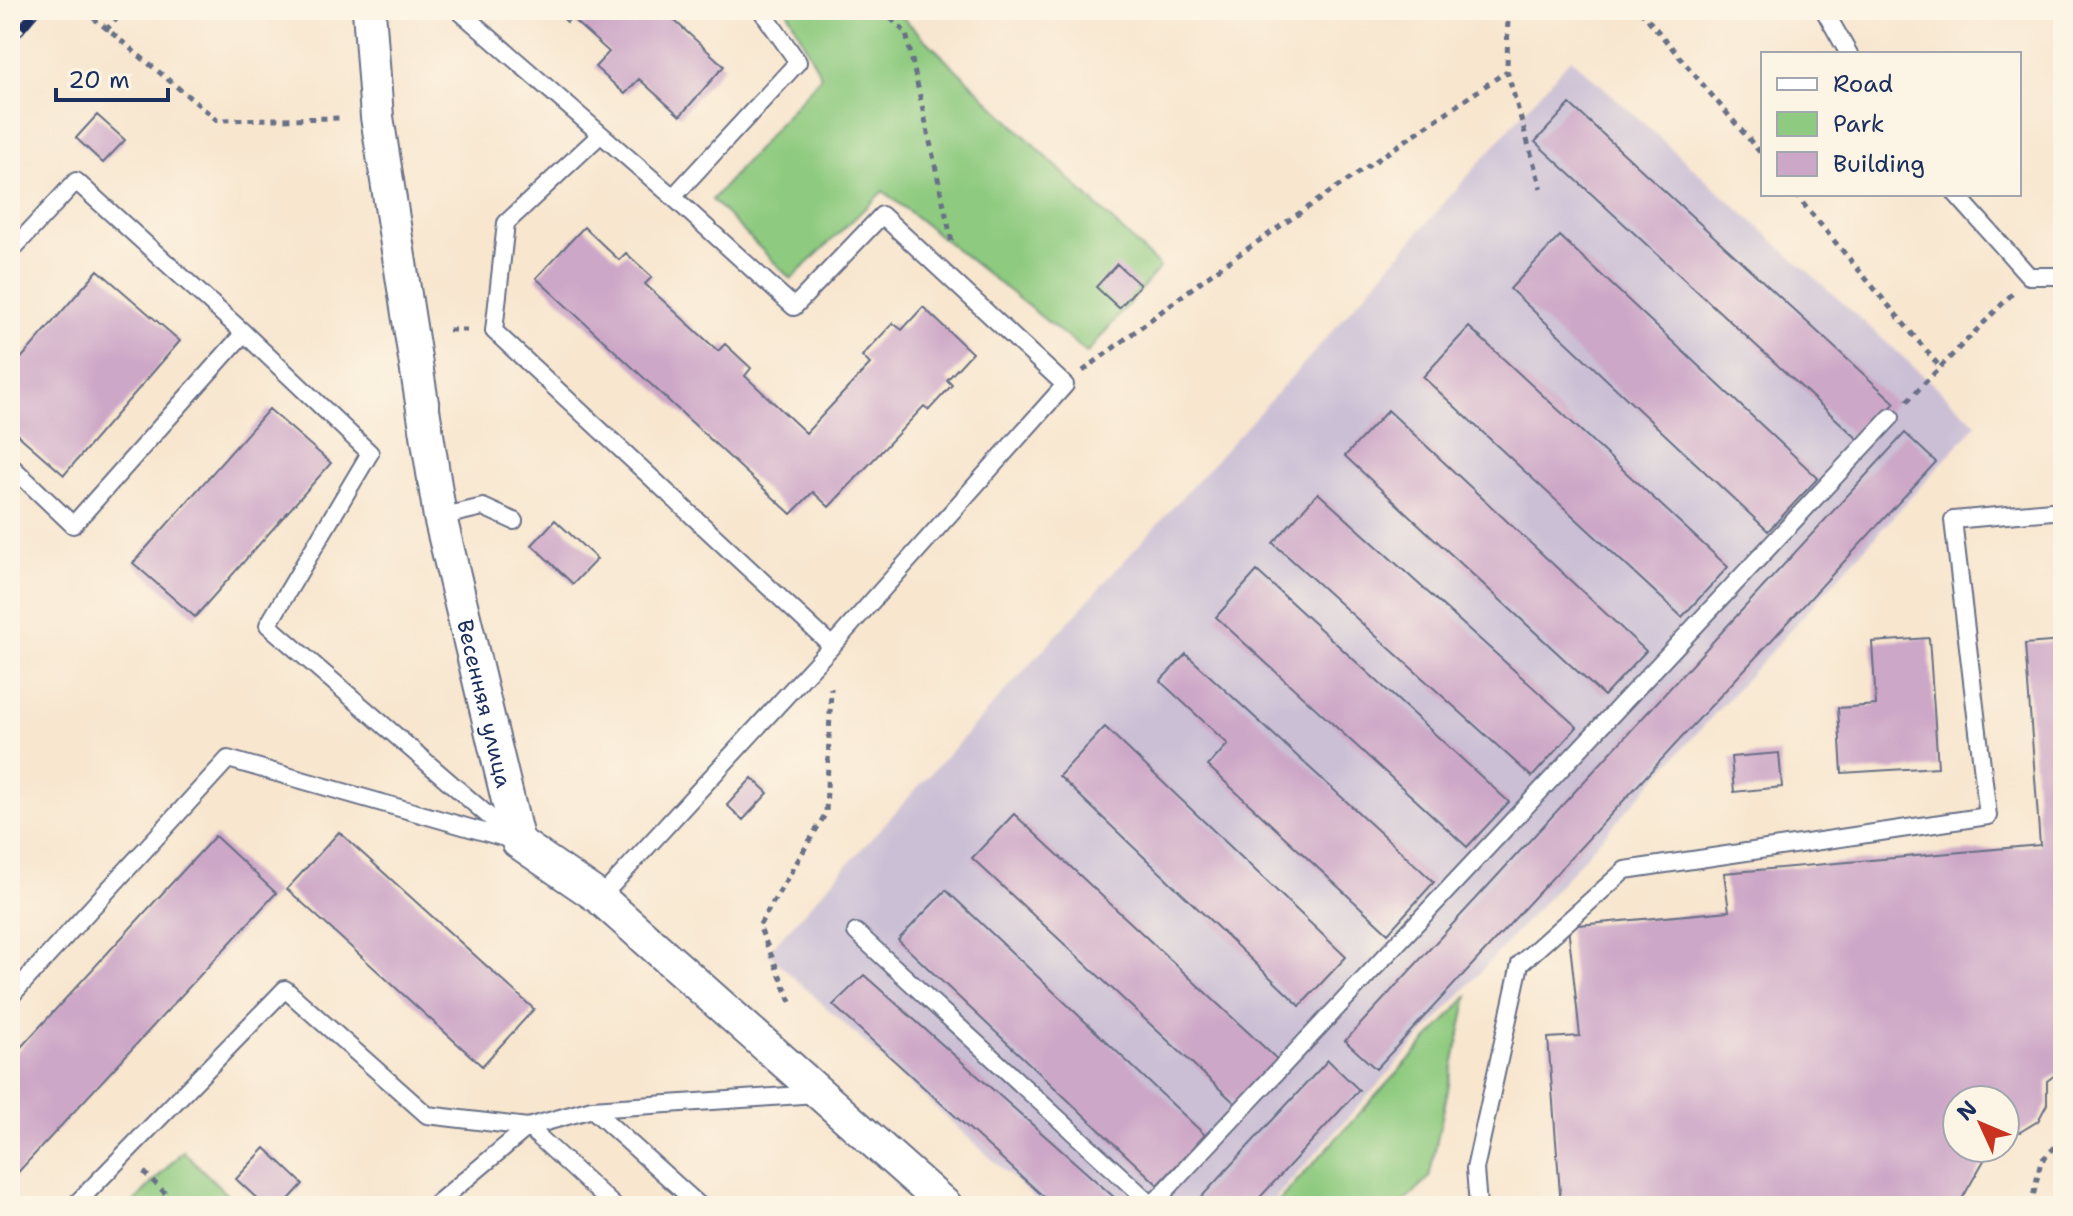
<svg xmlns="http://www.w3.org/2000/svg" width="2073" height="1216" viewBox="0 0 2073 1216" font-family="'Shantell Sans',sans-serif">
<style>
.industrial{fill:#cbbfd5}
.green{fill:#8eca7f;stroke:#547c6e;stroke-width:2}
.building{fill:#cda7c7}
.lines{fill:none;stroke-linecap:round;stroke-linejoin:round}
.lane-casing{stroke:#686f86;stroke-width:20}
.street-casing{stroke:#686f86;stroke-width:36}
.path{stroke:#686f86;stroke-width:5;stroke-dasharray:6 6;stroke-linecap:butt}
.lane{stroke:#fff;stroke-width:16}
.street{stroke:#fff;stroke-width:32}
.rail-casing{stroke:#1b2f5e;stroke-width:9}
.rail{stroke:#fcf5e5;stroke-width:6;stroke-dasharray:18;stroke-linecap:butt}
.labels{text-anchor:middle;stroke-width:6;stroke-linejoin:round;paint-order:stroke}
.street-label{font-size:22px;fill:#1b2f5e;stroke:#fcf5e5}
</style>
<rect width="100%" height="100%" fill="#fcf5e5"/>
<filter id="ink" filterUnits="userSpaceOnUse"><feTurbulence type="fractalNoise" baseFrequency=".0125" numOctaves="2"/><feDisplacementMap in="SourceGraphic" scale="16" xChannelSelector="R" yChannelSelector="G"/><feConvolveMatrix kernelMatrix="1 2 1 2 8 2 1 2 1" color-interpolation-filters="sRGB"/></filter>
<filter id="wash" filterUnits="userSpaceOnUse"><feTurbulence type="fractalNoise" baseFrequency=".006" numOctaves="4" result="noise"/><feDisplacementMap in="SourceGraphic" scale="32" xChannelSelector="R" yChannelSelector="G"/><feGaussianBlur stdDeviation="1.8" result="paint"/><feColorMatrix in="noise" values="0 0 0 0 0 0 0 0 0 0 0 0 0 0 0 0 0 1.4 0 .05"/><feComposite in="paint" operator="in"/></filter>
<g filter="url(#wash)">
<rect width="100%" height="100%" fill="#f8e6cf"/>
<!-- industrial -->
<path class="industrial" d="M1571,58L1977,424L1268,1206H1043L767,953L1307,360Z"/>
<!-- green -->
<path class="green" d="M787,10H895L1160,267L1087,353L883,191L791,279L712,200L821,76Z
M1468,996L1429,1178L1400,1206H1274Z
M183,1151L239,1206H130Z"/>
<g id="blocks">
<!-- building -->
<path class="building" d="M554,10H663L724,66L680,116L639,79L625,94L595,67L609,52L571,18L567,22Z
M1570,104L1895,403L1860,441L1535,142Z
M97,115L125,140L103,163L76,138Z
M584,227L619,260L626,253L652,277L645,284L718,351L725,344L751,368L745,376L806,433L870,364L862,356L893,323L902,330L923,307L972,353L947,380L952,385L929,410L924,406L829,507L813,492L791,514L536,278Z
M1560,236L1818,478L1768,531L1510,289Z
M1117,264L1140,285L1119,308L1096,287Z
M98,270L180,341L64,475L10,428V371Z
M1469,327L1728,567L1682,617L1423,377Z
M269,409L331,463L195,617L133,563Z
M1388,410L1646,651L1604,696L1345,456Z
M1905,433L1936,462L1376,1069L1345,1041Z
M1318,493L1577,727L1532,777L1273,543Z
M555,520L597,559L573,584L532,545Z
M1257,571L1509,802L1467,847L1216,617Z
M1929,638L1938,767L1842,773L1838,708L1876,705L1872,642Z
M2063,641V1069L2047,1081V1104L2038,1121L2020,1132H2005V1100H1957V1148H1991L1962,1199L1963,1206H1561L1548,1038L1580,1036L1568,926L1729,911L1724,873L2040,845L2025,644Z
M1186,654L1434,882L1388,933L1208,766L1228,744L1160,681Z
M1105,727L1346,957L1300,1006L1059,776Z
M1779,753L1782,787L1734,792L1731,757Z
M752,778L768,793L743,820L727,805Z
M1014,814L1280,1062L1238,1106L972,858Z
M339,832L534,1009L482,1066L287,889Z
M215,836L276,893L10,1181V1059Z
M946,890L1205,1135L1158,1185L898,940Z
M864,975L1124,1206H1054L833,1005Z
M1328,1060L1359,1090L1252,1206H1193Z
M265,1148L303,1184L283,1206H265L236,1179Z"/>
</g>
</g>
<g filter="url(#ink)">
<use href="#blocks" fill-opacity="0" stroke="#686f86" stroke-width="2"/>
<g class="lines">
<defs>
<path id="lane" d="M458,10L673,197
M1824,10L1849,54
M600,135L506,223L494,331L832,646
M1956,194L2029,276H2063
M10,252L76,181L244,333L370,453L268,625L514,838
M10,465L73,525L244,333
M440,517L483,507L514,521
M600,898L832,646L1065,385L882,215L794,307L673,197L798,62L761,10
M856,932L1152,1205L1891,417
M10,997L228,759L512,840
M592,1109L700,1206
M74,1206L285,989L427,1115L528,1127L592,1109L817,1094
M434,1206L528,1127L614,1206
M1478,1206L1475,1169L1520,964L1625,870L1988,816L1953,520L2063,510"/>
<g id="street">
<path id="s1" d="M369,10L377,117L440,517L518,842L600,898L946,1206"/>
</g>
</defs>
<!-- lane casing -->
<use href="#lane" class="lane-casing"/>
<!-- street casing -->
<use href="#street" class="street-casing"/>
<!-- path -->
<path class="path" d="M84,10L217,120L343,118
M882,10L906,33L952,242
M1508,10L1507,71L1541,188
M1640,10L1763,156
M106,30L125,10
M1795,194L1940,367
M449,330H469
M1083,371L1212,273L1507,71
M1907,401L2012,294
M791,1002L759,926L826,813L831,688
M144,1172L178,1206
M2031,1206L2041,1161L2063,1139"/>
<!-- lane -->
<use href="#lane" class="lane"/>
<!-- street -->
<use href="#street" class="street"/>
<defs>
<path id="rail" d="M10,42L37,10"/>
</defs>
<!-- rail casing -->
<use href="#rail" class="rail-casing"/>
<!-- rail -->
<use href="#rail" class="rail"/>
</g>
</g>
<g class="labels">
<!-- street labels -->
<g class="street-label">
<text dy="8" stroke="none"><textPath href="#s1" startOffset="704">Весенняя улица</textPath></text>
</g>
</g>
<!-- margin -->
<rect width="2073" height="1216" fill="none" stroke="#fcf5e5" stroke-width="40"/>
<!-- legend -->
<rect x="1761" y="52" width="260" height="144" fill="#fcf5e5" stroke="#a2a6af" stroke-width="2"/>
<rect x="1777" y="78" width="40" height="12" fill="#ffffff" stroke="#a2a6af" stroke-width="2"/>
<text x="1833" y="92" font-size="24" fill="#1b2f5e">Road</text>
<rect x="1777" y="112" width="40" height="24" fill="#8eca7f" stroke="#a2a6af" stroke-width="2"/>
<text x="1833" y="132" font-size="24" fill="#1b2f5e">Park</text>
<rect x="1777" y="152" width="40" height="24" fill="#cda7c7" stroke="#a2a6af" stroke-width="2"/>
<text x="1833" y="172" font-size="24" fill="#1b2f5e">Building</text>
<!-- north arrow -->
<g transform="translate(1981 1124) rotate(314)"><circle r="38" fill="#fcf5e5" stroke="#a2a6af" stroke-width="2"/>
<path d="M0-6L14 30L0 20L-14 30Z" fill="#c8321e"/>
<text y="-12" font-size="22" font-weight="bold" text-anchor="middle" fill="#1b2f5e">N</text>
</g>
<!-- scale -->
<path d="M56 88v12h112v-12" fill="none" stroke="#1b2f5e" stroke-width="4"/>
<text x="68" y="88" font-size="24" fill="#1b2f5e" stroke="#fcf5e5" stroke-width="6" paint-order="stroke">20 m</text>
</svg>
